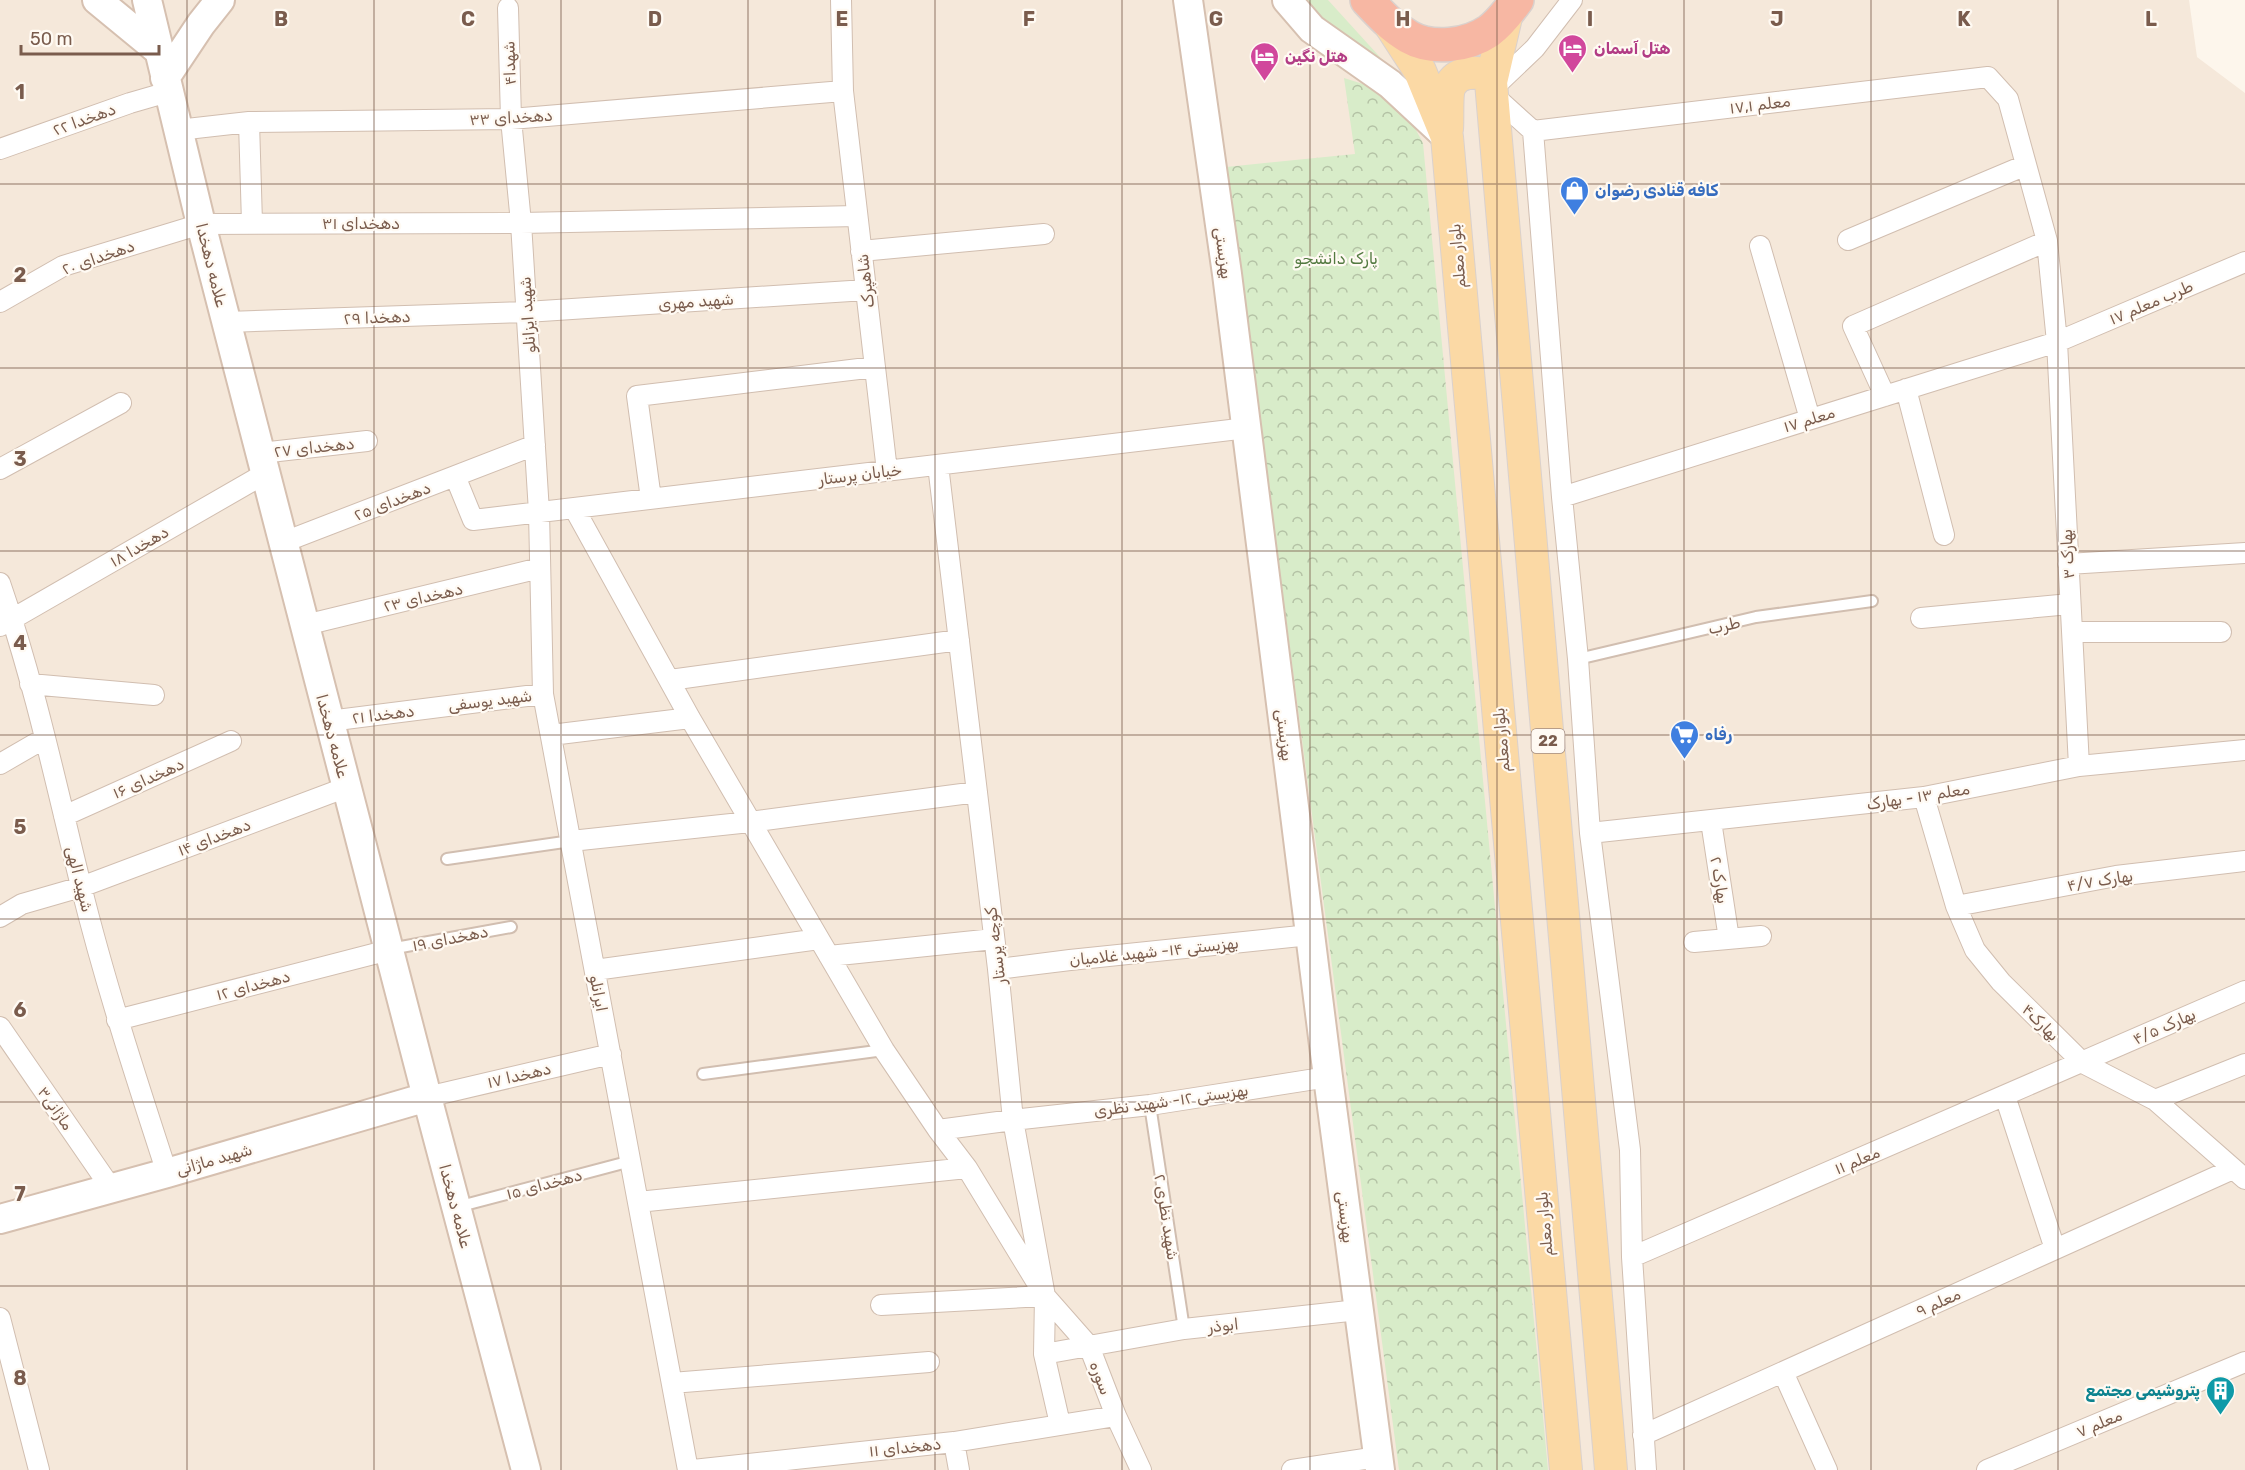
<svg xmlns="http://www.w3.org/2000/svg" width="2245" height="1470" viewBox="0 0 2245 1470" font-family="Rubik,Vazirmatn,sans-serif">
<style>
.residential{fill:#f5e8da}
.grass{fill:#d8ecc9}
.park{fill:url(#park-crowns)}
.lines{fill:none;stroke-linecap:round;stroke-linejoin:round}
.lane-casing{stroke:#d1beb0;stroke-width:14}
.street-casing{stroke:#d1beb0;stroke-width:22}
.secondary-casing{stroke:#d6c0b0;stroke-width:32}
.primary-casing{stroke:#dad1cd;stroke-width:34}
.highway-casing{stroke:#dad1cd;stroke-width:36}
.lane{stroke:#fff;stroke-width:10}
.street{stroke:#fff;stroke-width:20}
.secondary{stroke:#fff;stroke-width:28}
.primary{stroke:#fbd9a5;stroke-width:32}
.highway{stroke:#f7b7a3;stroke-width:33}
.grid{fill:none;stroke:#7a5c4d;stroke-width:1.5;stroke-opacity:0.55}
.labels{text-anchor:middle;stroke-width:4.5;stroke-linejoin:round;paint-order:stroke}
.shield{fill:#fffaf3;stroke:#a28b7f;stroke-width:1.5}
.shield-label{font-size:15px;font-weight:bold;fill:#7a5c4d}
.hotel-label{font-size:16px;font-weight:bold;fill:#b23c85;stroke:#fffaf3;text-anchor:start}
.street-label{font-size:16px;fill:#7a5c4d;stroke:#fffaf3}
.shop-label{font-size:16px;font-weight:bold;fill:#366cbe;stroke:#fffaf3;text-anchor:start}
.park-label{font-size:16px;fill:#537a41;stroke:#fffaf3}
.culture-label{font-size:16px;font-weight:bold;fill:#0d838f;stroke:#fffaf3;text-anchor:end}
.grid-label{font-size:20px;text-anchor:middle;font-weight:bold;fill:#7a5c4d;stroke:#fffaf3;stroke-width:4.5;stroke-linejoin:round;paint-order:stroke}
</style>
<defs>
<pattern id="park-crowns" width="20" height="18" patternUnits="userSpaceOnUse" patternTransform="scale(1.5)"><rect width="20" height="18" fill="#d8ecc9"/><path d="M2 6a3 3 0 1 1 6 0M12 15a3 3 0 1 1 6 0" fill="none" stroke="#b4c2a5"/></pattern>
</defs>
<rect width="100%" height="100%" fill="#fdf6ec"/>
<!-- residential -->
<path class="residential" d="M0,0H2189L2197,57L2245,93V1470H0Z"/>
<!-- grass -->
<path class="grass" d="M1302,0H1328L1398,77L1331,34Z"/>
<!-- park -->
<path class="park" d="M1344,78L1382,90L1409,117L1423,143L1548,1470H1399L1226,167L1355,154Z"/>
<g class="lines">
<defs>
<path id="lane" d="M1578,659L1756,617L1872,601
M447,859L571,841
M390,949L511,927
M703,1074L884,1050
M1150,1105L1184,1329
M457,1207L631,1161"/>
<path id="street" d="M841,0L843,91L887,471
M508,8L511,119L521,223L539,512L543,694L688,1470
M1492,89L1535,48L1572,0
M1492,94L1533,131L1562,497L1578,659L1590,833L1630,1150L1632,1257L1646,1470
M249,122L252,223
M178,130L249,122L511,119L843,91
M1533,131L1988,77L2008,99L2047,241L2057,342L2079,766
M0,149L130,103L168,92
M1848,240L2026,165
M1760,246L1810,419
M861,251L1044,234
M0,302L63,266L201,224L521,223L857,216
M227,322L526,312L866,290
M1906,389L1944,535
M1885,396L1853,326L2047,241
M261,453L367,441
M938,465L998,969L1013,1120L1045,1296L1044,1354L1060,1424
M0,469L121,403
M455,476L535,445
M1562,497L2057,342L2245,262
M651,499L637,396L875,367
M574,508L690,718L884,1050L938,1130L967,1168L1045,1296L1089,1346L1116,1416L1141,1470
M284,542L455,476L473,520L1247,428
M2068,564L2245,553
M0,583C34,681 56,784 81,886C105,983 136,1078 167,1173
M1921,618L2070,604
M305,625L540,568
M0,626L266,473
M2072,632H2221
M670,680L959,640
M30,684L154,695
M329,721L543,694
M551,735L690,718
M0,764L45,738
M1924,797L1956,906L1975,950L2001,982L2083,1063L2155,1100L2245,1179
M64,816L231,741
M1711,821L1729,939
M1590,833L1924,797L2079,766L2245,750
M571,841L750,822L977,792
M1956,906L2116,876L2245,861
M0,917L22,904L81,887L347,787
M1694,942L1761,936
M829,956L994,939
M998,969L1070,960L1310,935
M595,970L819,939
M117,1020L389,950
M0,1027L111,1188
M2005,1096L2055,1249
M427,1097L611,1054
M2155,1100L2245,1064
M938,1130L1013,1120L1150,1105L1328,1077
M638,1202L967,1168
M1632,1257L2245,991
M881,1305L1045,1296
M0,1318L39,1470
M1044,1354L1184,1329L1358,1310
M1783,1372L1827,1470
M672,1383L929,1362
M1643,1435L2233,1169
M954,1442L959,1470
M693,1470L954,1442L1116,1416
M1292,1470L1378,1457
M1987,1470L2245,1362"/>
<path id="secondary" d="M97,0L159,51
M147,0L201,224L427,1097L526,1470
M1188,0L1227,274L1328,1077L1380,1470
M1287,0L1312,29L1390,84L1447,137
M165,78L201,24L220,0
M0,1219L167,1173L427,1097"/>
<path id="primary" d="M1507,13L1491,82L1492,94L1611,1470
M1389,23L1420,71L1447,137L1566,1470
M1447,129C1448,119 1446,94 1450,86C1457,71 1476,71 1489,75L1491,82"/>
<path id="highway" d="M1367,0C1380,14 1392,27 1409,37C1432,50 1467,46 1489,31C1500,23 1509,11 1517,0"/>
</defs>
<!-- lane casing -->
<use href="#lane" class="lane-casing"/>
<!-- street casing -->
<use href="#street" class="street-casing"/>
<!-- secondary casing -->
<use href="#secondary" class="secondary-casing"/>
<!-- primary casing -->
<use href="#primary" class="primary-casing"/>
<!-- highway casing -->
<use href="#highway" class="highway-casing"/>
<!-- lane -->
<use href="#lane" class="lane"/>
<!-- street -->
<use href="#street" class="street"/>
<!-- secondary -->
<use href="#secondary" class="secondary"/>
<!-- primary -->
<use href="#primary" class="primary"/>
<!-- highway -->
<use href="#highway" class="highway"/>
</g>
<!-- grid -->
<path class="grid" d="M187,0V1470M374,0V1470M561,0V1470M748,0V1470M935,0V1470M1122,0V1470M1310,0V1470M1497,0V1470M1684,0V1470M1871,0V1470M2058,0V1470M0,184H2245M0,368H2245M0,551H2245M0,735H2245M0,919H2245M0,1102H2245M0,1286H2245"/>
<!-- icons -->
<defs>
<symbol id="hotel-pin" viewBox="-11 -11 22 30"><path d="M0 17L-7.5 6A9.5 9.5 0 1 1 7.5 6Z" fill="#d1479c" stroke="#fffaf3"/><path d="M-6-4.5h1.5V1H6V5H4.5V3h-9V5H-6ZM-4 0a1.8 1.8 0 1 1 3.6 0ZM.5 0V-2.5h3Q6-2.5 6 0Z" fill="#fff"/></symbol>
<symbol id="shop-pin" viewBox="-11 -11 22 30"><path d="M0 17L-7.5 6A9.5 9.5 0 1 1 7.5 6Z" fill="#3f7fe0" stroke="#fffaf3"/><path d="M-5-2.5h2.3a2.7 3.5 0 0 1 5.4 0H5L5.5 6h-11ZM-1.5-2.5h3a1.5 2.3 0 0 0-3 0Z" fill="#fff"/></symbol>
<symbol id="supermarket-pin" viewBox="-11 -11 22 30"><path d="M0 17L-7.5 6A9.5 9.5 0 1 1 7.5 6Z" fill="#3f7fe0" stroke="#fffaf3"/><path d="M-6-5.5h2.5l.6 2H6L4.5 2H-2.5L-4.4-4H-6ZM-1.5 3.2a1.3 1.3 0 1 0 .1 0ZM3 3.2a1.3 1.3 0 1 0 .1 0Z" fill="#fff"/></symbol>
<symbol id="building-pin" viewBox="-11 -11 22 30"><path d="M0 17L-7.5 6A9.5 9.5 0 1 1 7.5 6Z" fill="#0f9aa8" stroke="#fffaf3"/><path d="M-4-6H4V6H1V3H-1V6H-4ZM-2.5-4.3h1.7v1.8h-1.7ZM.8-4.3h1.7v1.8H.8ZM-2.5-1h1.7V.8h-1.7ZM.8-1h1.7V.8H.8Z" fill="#fff"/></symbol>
</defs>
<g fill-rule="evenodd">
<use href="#hotel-pin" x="1556" y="32" width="33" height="45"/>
<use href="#hotel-pin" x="1248" y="40" width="33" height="45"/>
<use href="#shop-pin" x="1558" y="174" width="33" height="45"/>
<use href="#supermarket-pin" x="1668" y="718" width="33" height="45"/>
<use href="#building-pin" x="2204" y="1374" width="33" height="45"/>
</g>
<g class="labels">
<!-- shield labels -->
<rect class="shield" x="1531.5" y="729" width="33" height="24" rx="4.5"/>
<g class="shield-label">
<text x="1548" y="746">22</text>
</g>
<!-- hotel labels -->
<g class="hotel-label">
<text x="1594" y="54">هتل آسمان</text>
<text x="1285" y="62">هتل نگین</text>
</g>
<!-- street labels -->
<g class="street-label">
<text transform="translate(509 63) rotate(-92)" y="6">شهدا۴</text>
<text transform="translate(1760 104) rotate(-7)" y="6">معلم ۱۷٫۱</text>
<text transform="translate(511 117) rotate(-3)" y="6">دهخدای ۳۳</text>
<text transform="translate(84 119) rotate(-20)" y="6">دهخدا ۲۲</text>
<text x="361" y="229">دهخدای ۳۱</text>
<text transform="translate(1224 253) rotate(82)" y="6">بهزیستی</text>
<text transform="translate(1457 256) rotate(-95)" y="6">بلوار معلم</text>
<text transform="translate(98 257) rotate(-19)" y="6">دهخدای ۲۰</text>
<text transform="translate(212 265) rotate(76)" y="6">علامه دهخدا</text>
<text transform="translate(865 281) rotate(-97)" y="6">شاهپرک</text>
<text transform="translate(696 301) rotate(-4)" y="6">شهید مهری</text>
<text transform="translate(2151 302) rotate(-23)" y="6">طرب معلم ۱۷</text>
<text transform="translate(527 315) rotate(-94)" y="6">شهید ایزانلو</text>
<text transform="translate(377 317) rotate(-2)" y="6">دهخدا ۲۹</text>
<text transform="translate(1809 419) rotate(-17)" y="6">معلم ۱۷</text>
<text transform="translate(314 447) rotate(-6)" y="6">دهخدای ۲۷</text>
<text transform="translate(860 474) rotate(-7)" y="6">خیابان پرستار</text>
<text transform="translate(392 501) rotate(-21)" y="6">دهخدای ۲۵</text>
<text transform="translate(139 546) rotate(-30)" y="6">دهخدا ۱۸</text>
<text transform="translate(2067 554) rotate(-93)" y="6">بهارک ۳</text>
<text transform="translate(423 597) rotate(-13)" y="6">دهخدای ۲۳</text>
<text transform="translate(1724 625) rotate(-13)" y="6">طرب</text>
<text transform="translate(490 700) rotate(-7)" y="6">شهید یوسفی</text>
<text transform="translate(383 714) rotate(-7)" y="6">دهخدا ۲۱</text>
<text transform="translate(1285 735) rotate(83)" y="6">بهزیستی</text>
<text transform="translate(333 736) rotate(75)" y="6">علامه دهخدا</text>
<text transform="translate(1501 740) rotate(-95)" y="6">بلوار معلم</text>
<text transform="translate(148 778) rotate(-24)" y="6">دهخدای ۱۶</text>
<text transform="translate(1918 796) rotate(-9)" y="6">معلم ۱۳ - بهارک</text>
<text transform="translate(214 837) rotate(-21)" y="6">دهخدای ۱۴</text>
<text transform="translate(80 879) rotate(76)" y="6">شهید الهی</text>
<text transform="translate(1720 880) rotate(81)" y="6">بهارک ۲</text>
<text transform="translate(2100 880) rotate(-9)" y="6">بهارک ۴/۷</text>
<text transform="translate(450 938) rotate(-11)" y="6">دهخدای ۱۹</text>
<text transform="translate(995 946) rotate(-97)" y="6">کوچه پرستار</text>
<text transform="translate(1154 951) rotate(-6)" y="6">بهزیستی ۱۴- شهید غلامیان</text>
<text transform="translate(253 985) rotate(-15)" y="6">دهخدای ۱۲</text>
<text transform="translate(599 993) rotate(79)" y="6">ایرانلو</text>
<text transform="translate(2041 1022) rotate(45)" y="6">بهارک۴</text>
<text transform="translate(2164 1026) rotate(-24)" y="6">بهارک ۴/۵</text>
<text transform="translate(519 1075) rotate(-13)" y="6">دهخدا ۱۷</text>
<text transform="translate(1171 1100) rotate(-8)" y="6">بهزیستی ۱۲- شهید نظری</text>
<text transform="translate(56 1108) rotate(55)" y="6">ماژانی۳</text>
<text transform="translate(214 1159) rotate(-16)" y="6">شهید ماژانی</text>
<text transform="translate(1857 1160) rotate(-23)" y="6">معلم ۱۱</text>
<text transform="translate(544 1184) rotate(-15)" y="6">دهخدای ۱۵</text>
<text transform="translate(456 1206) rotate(75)" y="6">علامه دهخدا</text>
<text transform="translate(1167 1217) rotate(81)" y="6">شهید نظری ۲</text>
<text transform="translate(1346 1217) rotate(83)" y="6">بهزیستی</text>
<text transform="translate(1544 1224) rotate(-95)" y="6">بلوار معلم</text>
<text transform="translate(1938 1302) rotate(-24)" y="6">معلم ۹</text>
<text transform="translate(1223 1325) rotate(-6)" y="6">ابوذر</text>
<text transform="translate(1101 1378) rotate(69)" y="6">سوره</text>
<text transform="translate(2099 1423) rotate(-23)" y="6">معلم ۷</text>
<text transform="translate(905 1447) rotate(-6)" y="6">دهخدای ۱۱</text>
</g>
<!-- shop labels -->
<g class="shop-label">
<text x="1595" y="196">کافه قنادی رضوان</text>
<text x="1705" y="740">رفاه</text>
</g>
<!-- park labels -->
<g class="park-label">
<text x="1336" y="264">پارک دانشجو</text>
</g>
<!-- culture labels -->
<g class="culture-label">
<text x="2200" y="1396">پتروشیمی مجتمع</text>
</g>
</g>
<g class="grid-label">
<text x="281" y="26">B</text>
<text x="468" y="26">C</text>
<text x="655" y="26">D</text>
<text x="842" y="26">E</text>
<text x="1029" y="26">F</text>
<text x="1216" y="26">G</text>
<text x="1403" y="26">H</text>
<text x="1590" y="26">I</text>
<text x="1777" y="26">J</text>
<text x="1964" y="26">K</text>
<text x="2151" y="26">L</text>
<text x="20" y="99">1</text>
<text x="20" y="282">2</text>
<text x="20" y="466">3</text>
<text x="20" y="650">4</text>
<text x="20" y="834">5</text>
<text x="20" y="1017">6</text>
<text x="20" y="1201">7</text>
<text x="20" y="1385">8</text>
</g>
<!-- scale -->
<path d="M21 45v9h138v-9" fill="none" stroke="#7a5c4d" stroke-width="3"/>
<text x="30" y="45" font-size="18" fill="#7a5c4d" stroke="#fffaf3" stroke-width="4.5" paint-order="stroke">50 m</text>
</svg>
